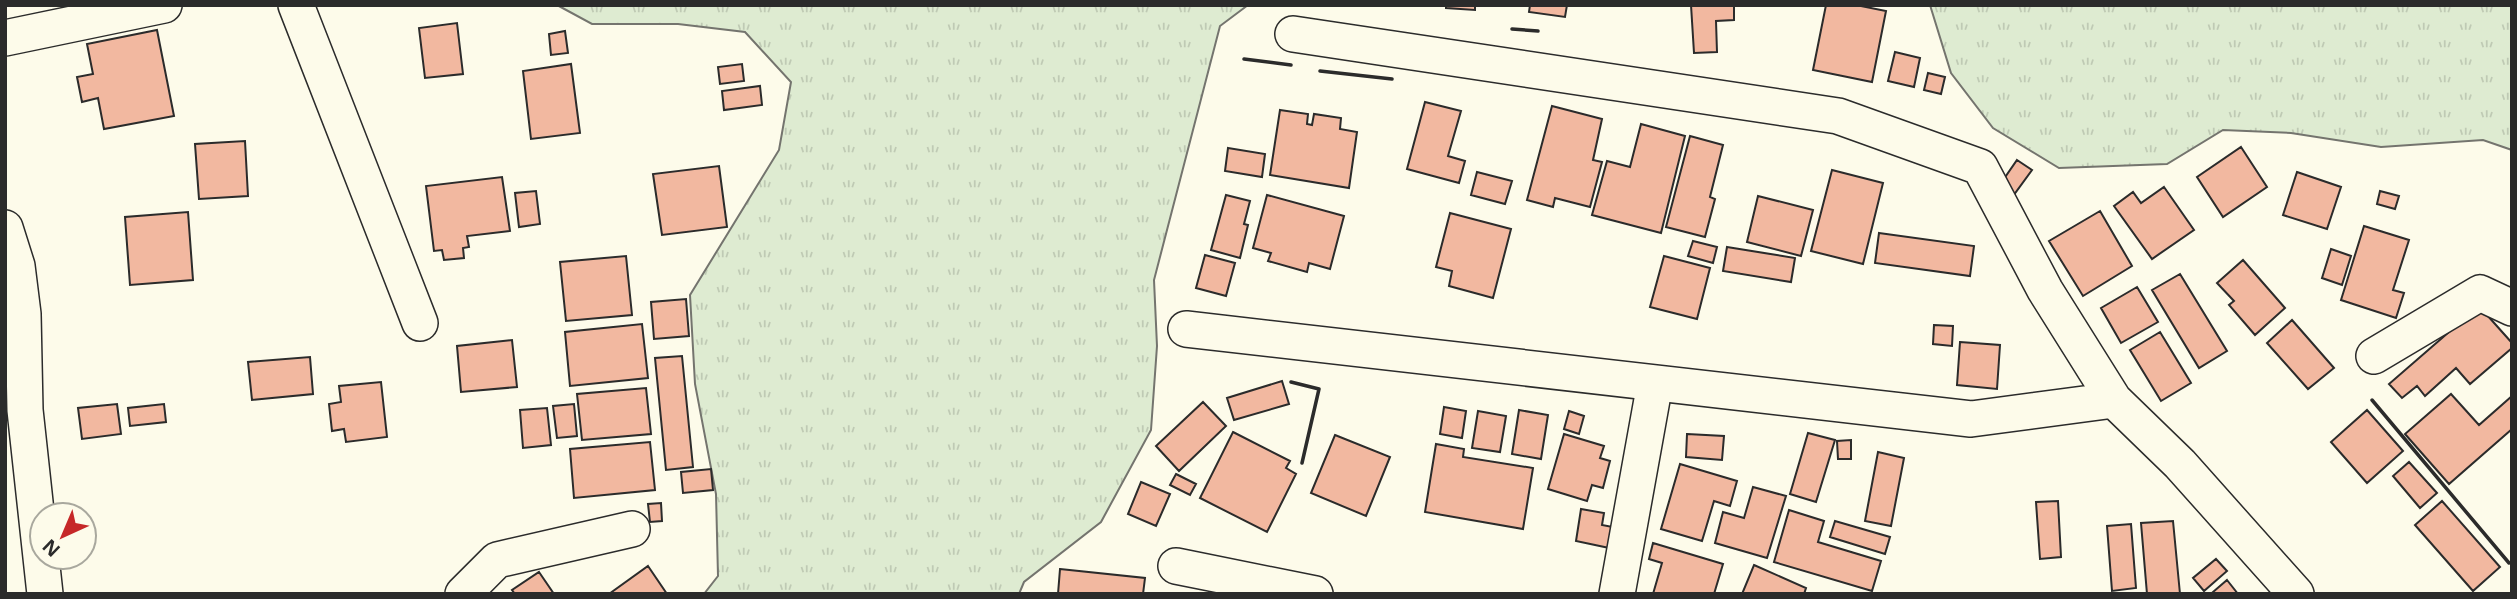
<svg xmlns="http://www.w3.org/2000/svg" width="2517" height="599" viewBox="0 0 2517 599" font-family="'Noto Sans',sans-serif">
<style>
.grass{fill:url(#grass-tufts);stroke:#74746e;stroke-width:2}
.building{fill:#f2b8a0;stroke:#2b2b2b;stroke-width:2}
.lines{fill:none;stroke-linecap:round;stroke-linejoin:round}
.minor-casing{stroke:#2b2b2b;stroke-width:38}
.minor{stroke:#fdfbea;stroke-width:35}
.wall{stroke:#2b2b2b;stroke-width:3.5}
</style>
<defs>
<pattern id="grass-tufts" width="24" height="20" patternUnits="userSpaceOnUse" patternTransform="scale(1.75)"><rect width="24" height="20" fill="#deebd1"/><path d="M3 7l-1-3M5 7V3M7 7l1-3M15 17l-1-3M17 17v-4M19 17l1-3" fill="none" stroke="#bfcab4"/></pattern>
</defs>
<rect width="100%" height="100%" fill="#fdfbea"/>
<!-- grass -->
<path class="grass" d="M557,5H1248L1220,26L1154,280L1157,346L1151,430L1101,522L1024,582L1019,594H704L718,576L716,494L695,384L690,295L779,150L791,82L745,32L678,24H592Z
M1930,5H2512V150L2483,140L2381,147L2291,133L2223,130L2167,164L2059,168L1993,128L1951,73Z"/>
<!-- building -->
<path class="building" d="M1446,5H1475V10L1446,8Z
M1530,5H1567L1565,17L1529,12Z
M1691,5H1734V20L1716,21L1717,52L1694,53Z
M1826,5H1856L1886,11L1872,82L1813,70Z
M457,23L463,74L425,78L419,28Z
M157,30L174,116L104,129L98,98L82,102L77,77L93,74L87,44Z
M565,31L568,53L551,55L549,34Z
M1895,52L1920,58L1914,87L1888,81Z
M571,64L580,133L531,139L523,71Z
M742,64L744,81L720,84L718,67Z
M1928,73L1945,77L1941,94L1924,90Z
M760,86L762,105L724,110L722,91Z
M1425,102L1461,111L1448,156L1465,161L1459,183L1407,169Z
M1552,106L1602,119L1593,160L1602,162L1590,207L1555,198L1553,207L1527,200Z
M1280,110L1308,114L1307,124L1312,125L1314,114L1341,118L1340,129L1357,132L1349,188L1270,175Z
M1641,124L1685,136L1661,233L1592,215L1607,161L1630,167Z
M1690,136L1723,145L1710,197L1715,199L1705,237L1666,227Z
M245,141L248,196L199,199L195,144Z
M2241,147L2267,187L2223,217L2197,177Z
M1228,148L1265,154L1262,177L1225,171Z
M2017,160L2032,170L2013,196L1999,186Z
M719,166L727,227L662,235L653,174Z
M1832,170L1883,183L1863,264L1811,251Z
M1477,172L1512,181L1505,204L1471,195Z
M2297,172L2341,187L2327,229L2283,215Z
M502,177L510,231L467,236L469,247L463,248L464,258L444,260L442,250L434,251L426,186Z
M2164,187L2194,230L2152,259L2114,206L2133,192L2141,203Z
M536,191L540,224L519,227L515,193Z
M2380,191L2399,196L2395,209L2377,204Z
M1226,195L1250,201L1244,224L1248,225L1240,258L1211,250Z
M1267,195L1344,216L1330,269L1309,263L1307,272L1268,261L1271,253L1253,248Z
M1758,196L1813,210L1801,256L1747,242Z
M2100,211L2132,266L2083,296L2049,241Z
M188,212L193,280L130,285L125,217Z
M1450,213L1511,229L1493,298L1449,286L1452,271L1436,267Z
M2364,226L2409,240L2393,290L2404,293L2396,318L2341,300Z
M1879,233L1974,246L1970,276L1875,263Z
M1693,241L1717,247L1713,263L1688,256Z
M1727,247L1795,258L1791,282L1723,271Z
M2331,249L2351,256L2342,285L2322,278Z
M1205,255L1235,263L1226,296L1196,288Z
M626,256L632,315L566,321L560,262Z
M1664,256L1710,268L1697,319L1650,307Z
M2243,260L2285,308L2255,335L2229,305L2234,301L2217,283Z
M2180,274L2227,351L2199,368L2152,290Z
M2137,287L2158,322L2121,343L2101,308Z
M686,299L689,336L654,339L651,302Z
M2479,306L2512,343V348L2470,384L2456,368L2425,396L2417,386L2402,398L2389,384Z
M2292,320L2334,368L2308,389L2267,343Z
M642,324L648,378L570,386L565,332Z
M1934,325L1953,326L1952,346L1933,344Z
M2160,332L2191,383L2161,401L2130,350Z
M512,340L517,387L461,392L457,346Z
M1960,342L2000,345L1997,389L1957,385Z
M682,356L693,467L666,470L655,358Z
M310,357L313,394L252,400L248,362Z
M1282,381L1289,404L1234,420L1227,398Z
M381,382L387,437L346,442L344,429L332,431L329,404L341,402L339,386Z
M646,388L651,434L582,440L577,394Z
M2451,394L2479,425L2512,396V429L2449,484L2405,434Z
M1203,402L1226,426L1179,471L1156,446Z
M117,404L121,434L82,439L78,408Z
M164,404L166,422L130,426L128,408Z
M574,404L577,436L557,438L553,406Z
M1444,407L1466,411L1462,438L1440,434Z
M547,408L551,445L523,448L520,410Z
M1519,410L1548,415L1541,459L1512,454Z
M2367,410L2403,451L2367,483L2331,442Z
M1478,411L1506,416L1500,452L1472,448Z
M1569,411L1584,416L1579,434L1564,429Z
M1233,432L1290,461L1286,468L1296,474L1267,532L1200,498Z
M1808,433L1835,440L1816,502L1790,494Z
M1564,434L1604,446L1600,458L1610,461L1603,488L1592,485L1587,501L1548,489Z
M1687,434L1724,436L1722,460L1686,457Z
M1335,435L1390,457L1366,516L1311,493Z
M1851,440V459H1838L1837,441Z
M650,442L655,490L574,498L570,449Z
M1436,444L1464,449L1463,457L1533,468L1523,529L1425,512Z
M1878,452L1904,458L1891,526L1865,521Z
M2409,462L2437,493L2420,508L2393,476Z
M1680,464L1737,481L1730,506L1714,501L1702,541L1661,529Z
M711,469L713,490L683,493L681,472Z
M1176,474L1196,484L1190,495L1170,485Z
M1141,482L1170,494L1156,526L1128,514Z
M1753,487L1786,496L1767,558L1715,543L1723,512L1744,518Z
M2058,501L2061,557L2040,559L2036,502Z
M2442,501L2500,567L2473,591L2415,525Z
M661,503L662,521L650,522L648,504Z
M1581,509L1604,513L1602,525L1618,528L1614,549L1576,541Z
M1789,510L1824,521L1818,542L1881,561L1872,591L1774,562Z
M1835,521L1890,537L1885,554L1830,537Z
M2173,521L2180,594H2147L2141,523Z
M2131,524L2136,588L2112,591L2107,526Z
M1653,543L1723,564L1714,594H1653L1662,563L1649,559Z
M2216,559L2227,571L2204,591L2193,578Z
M1754,565L1806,588L1804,594H1742Z
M648,566L667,594H609Z
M1060,569L1145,578L1143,594H1058Z
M539,572L554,594H515L512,590Z
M2227,580L2238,594H2215L2213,592Z"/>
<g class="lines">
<defs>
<path id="minor" d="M296,5L420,323
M1293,34L1838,116L1980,167L2045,290L2114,400L2180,464L2296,594
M5,38L164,5
M5,228L17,266L23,314L25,410L45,594
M1186,329L1971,419L2114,400
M2374,356L2480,293L2512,308
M1176,566L1315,594
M463,594L497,560L632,529
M1617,594L1655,383"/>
</defs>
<!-- minor casing -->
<use href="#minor" class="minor-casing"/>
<!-- minor -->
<use href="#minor" class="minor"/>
<!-- wall -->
<path class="wall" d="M1512,29L1538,31
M1244,59L1291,65
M1320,71L1392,79
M1291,382L1319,389L1302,463
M2372,400L2509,563"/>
</g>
<!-- border -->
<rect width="2517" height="599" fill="none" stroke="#2b2b2b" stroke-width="14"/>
<!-- north arrow -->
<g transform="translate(63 536) rotate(224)"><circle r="33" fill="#fdfbea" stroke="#a9a89e" stroke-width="2"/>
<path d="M0-5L12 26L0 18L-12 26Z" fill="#c62828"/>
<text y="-10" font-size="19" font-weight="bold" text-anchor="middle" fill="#2b2b2b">N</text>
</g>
</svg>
